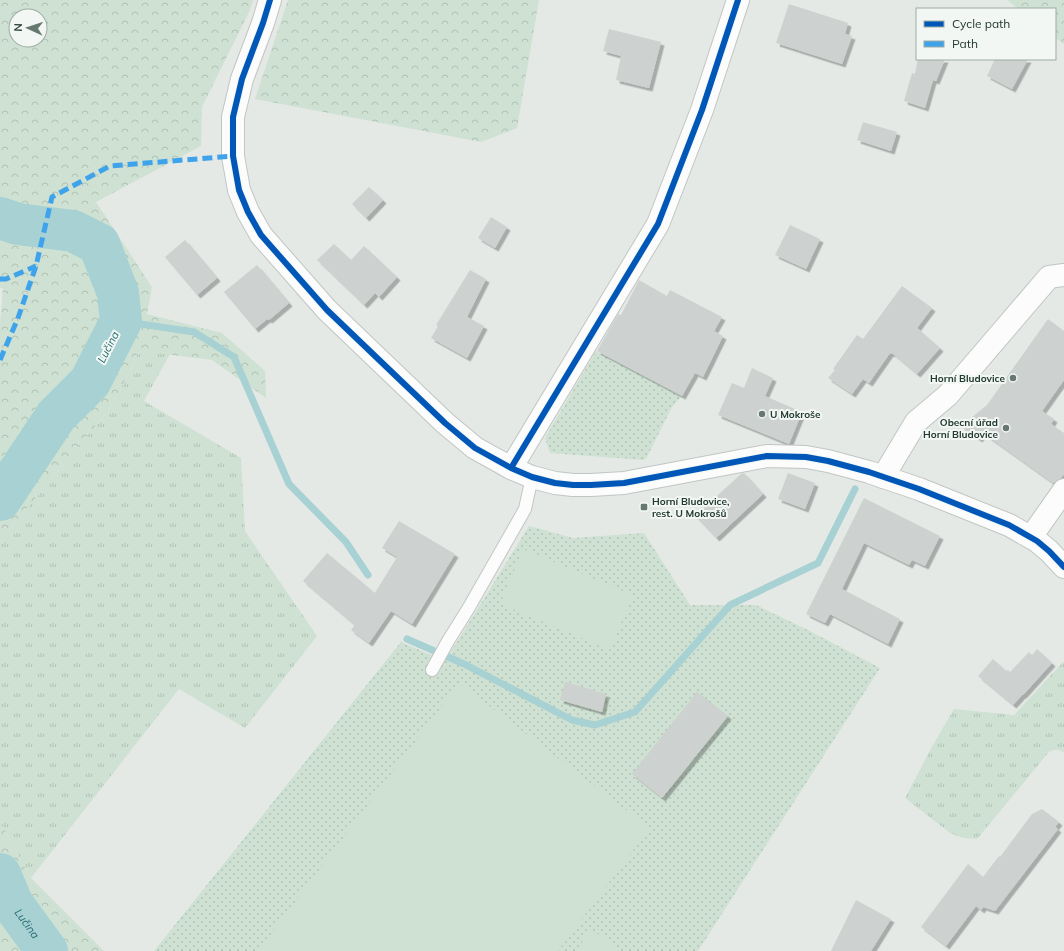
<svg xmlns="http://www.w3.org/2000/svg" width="1064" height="951" viewBox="0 0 1064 951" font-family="Mulish,sans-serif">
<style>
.grass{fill:url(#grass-tufts)}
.forest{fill:url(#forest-crowns);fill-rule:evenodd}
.park{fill:url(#park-dots)}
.pitch{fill:#cee1d2}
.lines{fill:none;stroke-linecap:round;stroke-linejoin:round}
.stream{stroke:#a8d1d3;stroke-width:7}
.river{stroke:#a8d1d3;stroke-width:42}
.building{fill:#cdd1cf;filter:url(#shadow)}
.lane-casing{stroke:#c1c6c3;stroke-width:14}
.street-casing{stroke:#c1c6c3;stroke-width:24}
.secondary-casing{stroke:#c0c6c3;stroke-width:24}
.lane{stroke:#fbfcfb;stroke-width:12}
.street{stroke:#fbfcfb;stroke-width:22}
.secondary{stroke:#fbfcfb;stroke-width:22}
.quiet{stroke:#3ea3eb;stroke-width:5;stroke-dasharray:10 5;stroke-linecap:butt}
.cycleway-casing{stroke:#f2f7f4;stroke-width:8}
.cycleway{stroke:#0057b8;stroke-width:6}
.poi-dot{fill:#677771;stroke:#f2f7f4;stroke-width:1.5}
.labels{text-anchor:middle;stroke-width:4;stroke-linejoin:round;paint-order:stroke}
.poi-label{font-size:10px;font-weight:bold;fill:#233a32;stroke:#f2f7f4;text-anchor:end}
.water-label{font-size:11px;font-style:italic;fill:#236b70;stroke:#f2f7f4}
</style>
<defs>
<pattern id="grass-tufts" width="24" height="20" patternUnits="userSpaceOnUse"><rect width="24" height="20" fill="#cee1d2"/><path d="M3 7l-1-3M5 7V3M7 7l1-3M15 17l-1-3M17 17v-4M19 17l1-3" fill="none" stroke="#b1c2b5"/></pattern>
<pattern id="forest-crowns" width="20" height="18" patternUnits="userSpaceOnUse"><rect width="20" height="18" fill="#cee1d2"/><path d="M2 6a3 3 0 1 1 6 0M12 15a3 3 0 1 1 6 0" fill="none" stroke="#b1c2b5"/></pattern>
<pattern id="park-dots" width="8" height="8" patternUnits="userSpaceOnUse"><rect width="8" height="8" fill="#cee1d2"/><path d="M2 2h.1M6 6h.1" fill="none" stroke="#b1c2b5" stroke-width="1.8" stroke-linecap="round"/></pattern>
<filter id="shadow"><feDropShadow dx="3.5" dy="3.5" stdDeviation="0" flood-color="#0004"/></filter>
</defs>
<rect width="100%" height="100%" fill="#e4e9e6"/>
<!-- grass -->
<path class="grass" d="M141,351L170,354L144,401L241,458L245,531L317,636L245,728L179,689L31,878L0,822V541L110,408Z
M1064,661V753C1059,749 1055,749 1049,752L977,839L963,838L950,833L905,798L933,745L954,709L1014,715Z"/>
<!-- forest -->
<path class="forest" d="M0,0H253L250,10L202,107L201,146L96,202L152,287L147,314L222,333L265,371L266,398L212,360L141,351L110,408L0,541V324L3,288H0ZM16,16H40V40H16Z
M288,0H539L517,128L481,142L255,99Z
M1007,0H1064V44L1055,38V9H1018Z
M0,822L31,878L104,951H0Z"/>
<!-- park -->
<path class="park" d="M596,351L682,396L672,407L647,457L644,460L550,453L545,438Z
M529,526L573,538L644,533L690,605H756L808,630L880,668L698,951H154L401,642L445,661Z"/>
<!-- pitch -->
<path class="pitch" d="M523,549L633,595L610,650L500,604Z
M459,683L650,828L558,951H258Z
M591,929L622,951H576Z"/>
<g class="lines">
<!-- stream -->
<path class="stream" d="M121,321L194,332L234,357L289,484L346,542L368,575
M407,639L464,664L572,720L595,725L635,712L730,605L818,563L855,489"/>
<!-- river -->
<g class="river">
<path d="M0,218L18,224L73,231L99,244L118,293L121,321L90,382L56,416L0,500"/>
<path id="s1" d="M0,874L12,903L47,951"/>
</g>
</g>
<!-- building -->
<path class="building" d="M789,4L848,23L845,34L852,36L842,64L776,43Z
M609,29L661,42L649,88L616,80L621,56L603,51Z
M918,59H945L936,81L933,80L925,108L904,101L912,73L915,74Z
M995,59H1028L1012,89L987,76Z
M863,122L897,132L891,151L857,140Z
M369,187L383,200L366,218L352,204Z
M491,217L507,227L495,248L478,238Z
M790,225L820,239L806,269L775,255Z
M185,240L217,278L197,295L165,257Z
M334,244L351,260L364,246L397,277L379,297L375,293L364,305L317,260Z
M257,265L289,303L269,320L267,319L255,329L224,292Z
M470,270L486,279L467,317L484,326L467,358L431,338L438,326L436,325Z
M639,280L667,296L670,290L722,317L714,331L723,336L703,377L695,373L682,396L597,351L618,314L621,315Z
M902,286L932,308L917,328L940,348L917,374L892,353L891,354L890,353L869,383L863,379L852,394L828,378L835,370L833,369L857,335L863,339Z
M1048,319L1064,331V380L1042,411L1054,419L1051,424L1064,433V474L1061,478L1053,483L983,433L979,439L961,426L987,405Z
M752,368L773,378L765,396L802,412L789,444L718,415L732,383L744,388Z
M744,473L763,494L716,538L695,516L741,474Z
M788,473L815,483L805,509L778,499Z
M864,498L940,536L925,566L912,560L909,565L864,543L842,589L900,619L888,644L830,614L825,623L806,614Z
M399,521L455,554L412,624L391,611L369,643L351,630L355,625L303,581L327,553L375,593L397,557L382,548Z
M1037,649L1052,663L1023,695H1022L1013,705L978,676L993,659L1006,671L1008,670L1010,672L1029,652L1032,655Z
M565,682L606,694L602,712L560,700Z
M697,692L728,716L662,798L632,774Z
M1042,809L1059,822L1055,827L1058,829L995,911L983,907L981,910L976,906L946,946L921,927L968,864L983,877L999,856L1000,857L1032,814Z
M856,900L891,919L871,951H831Z"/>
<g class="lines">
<defs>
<path id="lane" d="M432,670L448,641L468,609L525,509L532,477"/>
<path id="street" d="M511,468L658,224L702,110L738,0
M883,477L916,422L948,395L1049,277L1064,275
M1031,537L1064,490"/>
<path id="secondary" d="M270,0L263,23L242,79L233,117V156L239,190L248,212L261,235L327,310L445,423L475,448L511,468L532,477L555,483L573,485H591L624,483L767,456L806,457L828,461L869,472L919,489L1009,525L1037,541L1049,551L1064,567"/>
</defs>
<!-- lane casing -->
<use href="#lane" class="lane-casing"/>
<!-- street casing -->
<use href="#street" class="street-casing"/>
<!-- secondary casing -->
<use href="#secondary" class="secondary-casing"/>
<!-- lane -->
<use href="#lane" class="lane"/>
<!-- street -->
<use href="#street" class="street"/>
<!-- secondary -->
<use href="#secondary" class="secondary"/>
<!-- quiet -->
<path class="quiet" d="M0,279H6L36,266
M0,360L18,318L36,266L52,197L110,166L233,156"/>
<defs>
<path id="cycleway" d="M270,0L263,23L242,79L233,117V156L239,190L248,212L261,235L327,310L445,423L475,448L511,468L532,477L555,483L573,485H591L624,483L767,456L806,457L828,461L869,472L919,489L1009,525L1037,541L1049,551L1064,567
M511,468L658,224L702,110L738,0"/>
</defs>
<!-- cycleway casing -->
<use href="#cycleway" class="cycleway-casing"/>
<!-- cycleway -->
<use href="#cycleway" class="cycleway"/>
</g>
<!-- markers -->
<g class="poi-dot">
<circle cx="1013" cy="378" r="4"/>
<circle cx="762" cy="414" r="4"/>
<circle cx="1006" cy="428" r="4"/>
<rect x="640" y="503" width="8" height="8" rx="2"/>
</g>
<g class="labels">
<!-- poi labels -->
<g class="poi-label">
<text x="1005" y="382">Horní Bludovice</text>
<text x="770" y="418" text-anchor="start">U Mokroše</text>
<text x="998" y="426">Obecní úřad<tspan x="998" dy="12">Horní Bludovice</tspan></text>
<text x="652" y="505" text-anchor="start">Horní Bludovice,<tspan x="652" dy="12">rest. U Mokrošů</tspan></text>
</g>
<!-- water labels -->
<g class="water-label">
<text transform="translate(108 347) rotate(-63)" y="4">Lučina</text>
<text dy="4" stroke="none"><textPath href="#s1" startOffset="57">Lučina</textPath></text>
</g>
</g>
<!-- legend -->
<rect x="916" y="8" width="140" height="52" fill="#f2f7f4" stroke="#9faba6"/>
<rect x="924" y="21" width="20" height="6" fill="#0057b8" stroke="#9faba6"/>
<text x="952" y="28" font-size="12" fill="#233a32">Cycle path</text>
<rect x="924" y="41" width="20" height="6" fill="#3ea3eb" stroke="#9faba6"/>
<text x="952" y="48" font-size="12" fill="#233a32">Path</text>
<!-- north arrow -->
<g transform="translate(28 28) rotate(273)"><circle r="19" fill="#f2f7f4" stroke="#9faba6"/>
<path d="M0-3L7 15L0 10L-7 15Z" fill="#677771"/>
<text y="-6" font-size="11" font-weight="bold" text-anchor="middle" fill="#233a32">N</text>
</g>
</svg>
